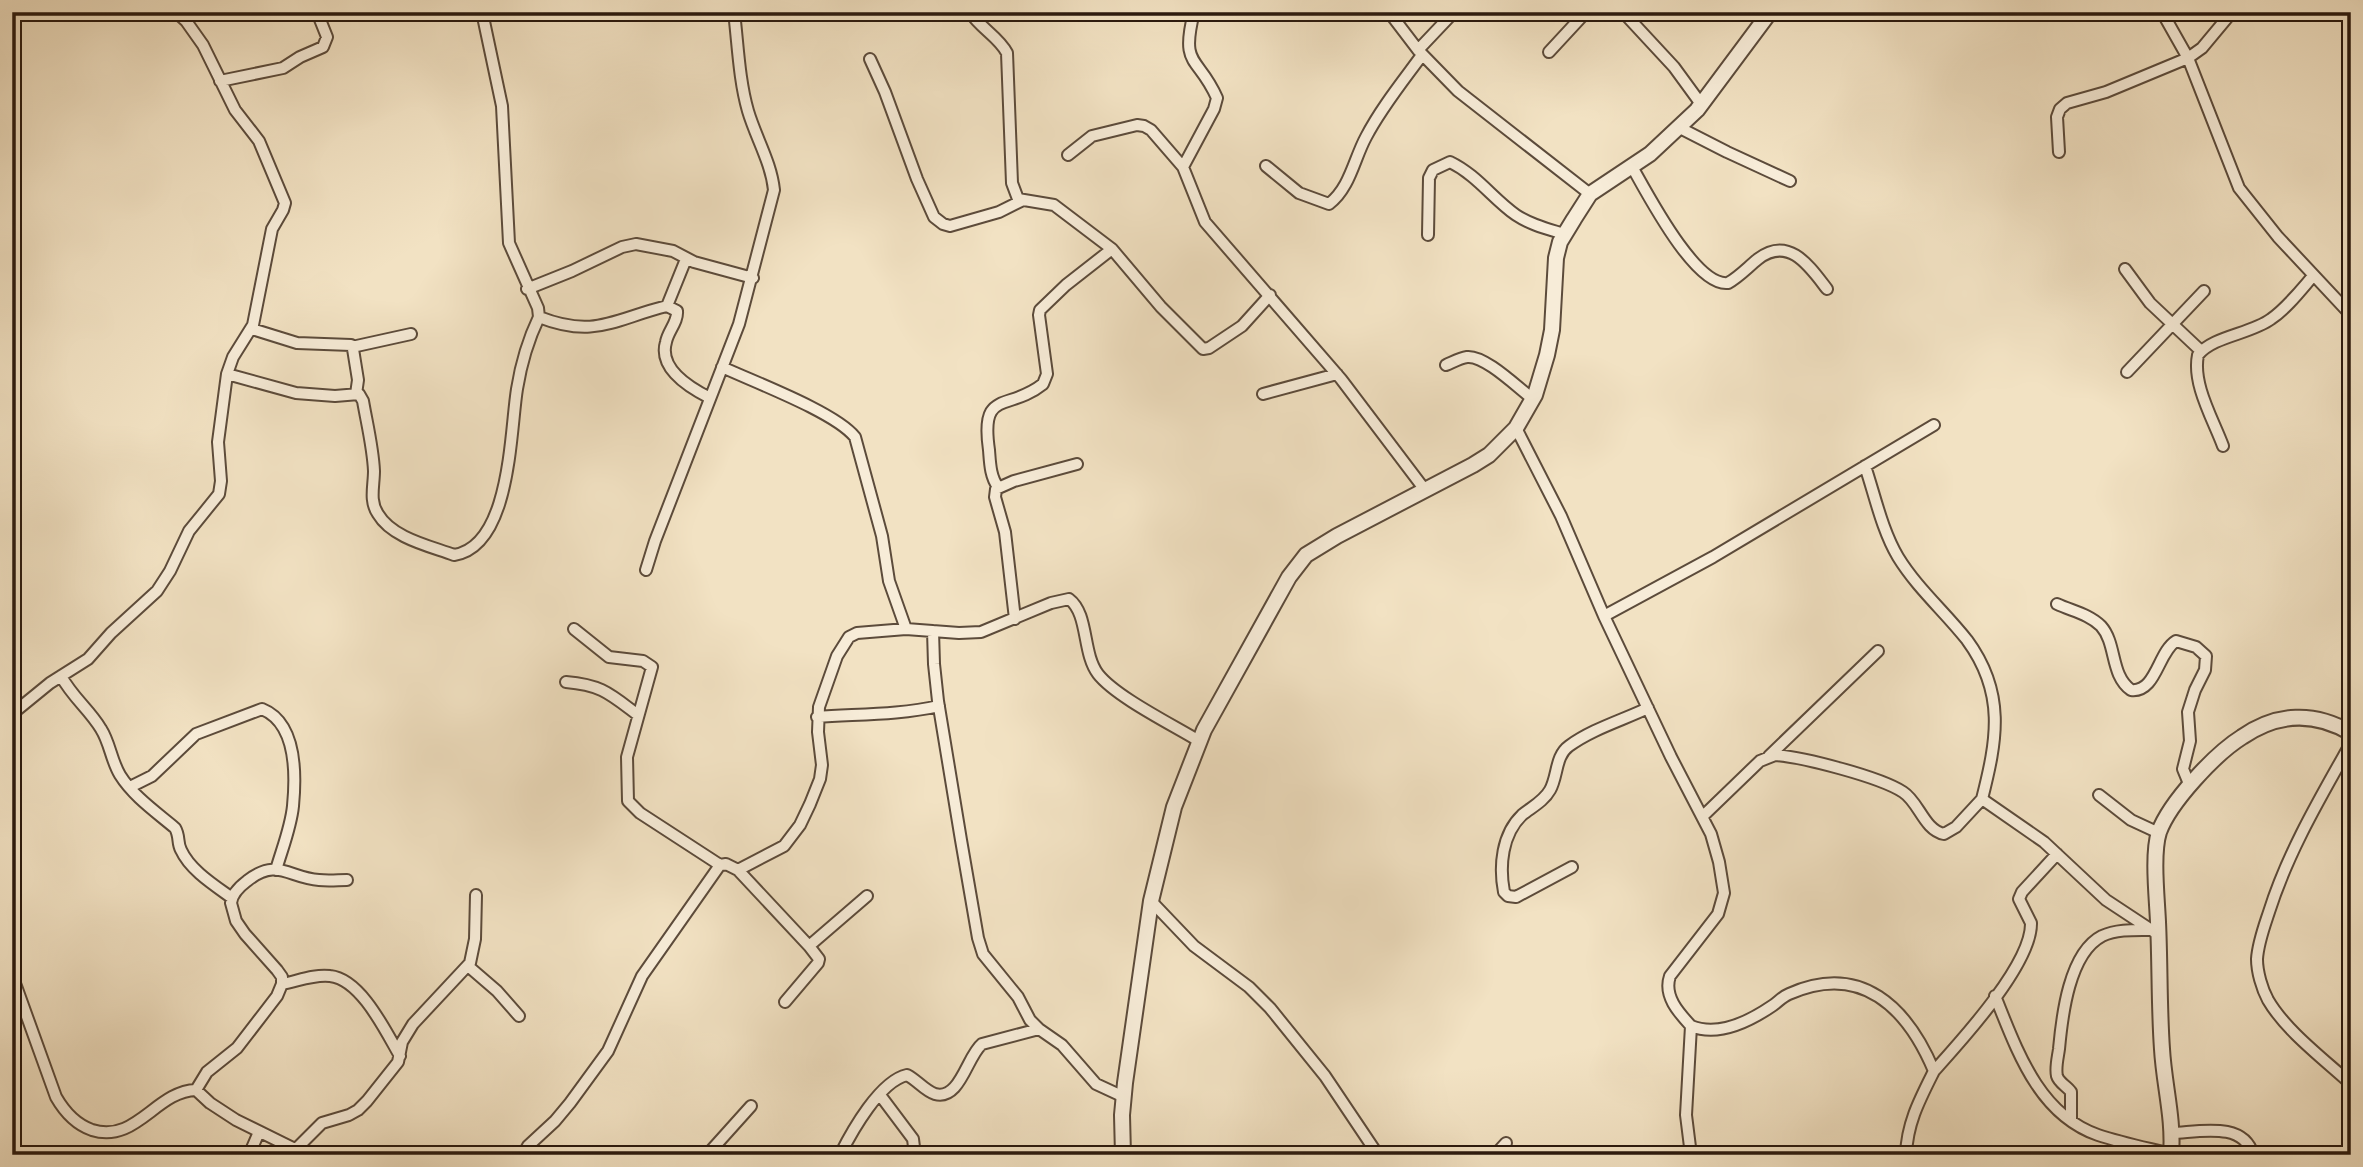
<svg xmlns="http://www.w3.org/2000/svg" width="2363" height="1167" viewBox="0 0 2363 1167" font-family="'Libre Bodoni',serif">
<style>
.lines{fill:none;stroke-linecap:round;stroke-linejoin:round}
.minor-casing{stroke:#5c4b3b;stroke-width:14}
.tertiary-casing{stroke:#5c4b3b;stroke-width:18}
.minor{stroke:#f7ecd8;stroke-width:10}
.tertiary{stroke:#f7ecd8;stroke-width:14}
</style>
<rect width="100%" height="100%" fill="#f2e2c3"/>
<filter id="stains"><feTurbulence type="fractalNoise" baseFrequency=".00286" numOctaves="4"/><feColorMatrix values="0 0 0 0 .2 0 0 0 0 .09 0 0 0 0 .02 0 0 0 .5 -.17"/></filter>
<radialGradient id="worn" r=".72"><stop offset=".6" stop-color="#630" stop-opacity="0"/><stop offset="1" stop-color="#630" stop-opacity=".3"/></radialGradient>
<g class="lines">
<defs>
<path id="minor" d="M970,12C980,28 999,37 1007,53L1012,183L1018,199L1054,205L1112,249L1161,307L1203,349L1209,348L1242,326L1270,295
M1389,12L1418,50L1458,91L1590,194
M1623,12L1674,67L1701,104
M1839,12H1859
M2162,12L2188,58L2239,188L2278,237L2351,315
M1418,50L1454,12
M1549,52L1586,12
M870,59L885,92L917,179L934,217L943,224L950,226L999,212L1021,201
M220,81L283,68L300,57L323,47L327,37L317,12
M1680,128L1727,152L1790,181
M2059,152L2057,117L2060,109L2067,103L2106,92L2188,58L2202,48L2232,12
M1068,155L1092,136L1137,125L1144,126L1151,130L1183,167L1205,222L1341,379L1425,490
M1631,165C1646,191 1695,287 1728,283C1739,277 1748,267 1758,259C1789,235 1810,267 1827,289
M1266,166L1299,193L1329,204C1350,188 1354,159 1366,137C1381,108 1403,81 1422,55
M1183,167L1214,109L1217,98C1198,55 1180,68 1194,12
M1428,235L1429,178L1433,170L1450,162C1477,175 1493,199 1516,215C1531,225 1548,229 1564,234
M2125,269L2150,303L2201,351
M527,289L572,271L622,247L636,244L673,251L694,262L753,278
M667,306L686,259
M539,317C595,339 614,319 667,306L677,311C678,322 668,331 666,342C658,369 690,388 710,398
M252,329L297,343L351,345L353,349L358,380L356,394
M352,347L411,334
M1446,365C1453,362 1460,358 1467,357C1485,355 1518,388 1533,399
M722,367C754,382 835,412 855,437L882,536L889,581L906,629
M2127,372L2204,291
M227,374L296,393L335,396L359,394L363,401C367,424 373,448 374,471C374,486 369,501 378,514C392,538 430,546 454,555C511,546 510,432 517,389C521,364 528,340 539,317L538,308L509,243L502,106L482,12
M1263,394L1337,374
M1516,428L1561,516L1604,616L1671,757L1711,834L1719,862L1724,893L1718,914L1670,976C1663,996 1679,1013 1691,1026C1718,1037 1750,1021 1772,1006C1778,1002 1782,997 1789,994C1861,962 1907,1007 1934,1071C1920,1099 1907,1123 1906,1155
M2223,446C2213,419 2192,384 2198,355C2213,336 2251,334 2271,319C2287,308 2300,291 2313,276
M1865,466C1875,496 1882,530 1898,557C1917,588 1945,612 1967,640C2006,693 1997,740 1982,799
M998,487C990,476 990,462 989,450C980,388 1008,412 1043,384L1047,374L1039,315L1040,310L1066,285L1112,249
M646,570L655,541L739,324L774,190C771,162 756,138 748,111C739,80 738,45 734,12
M2057,604C2072,611 2089,614 2101,626C2117,644 2110,675 2131,690C2156,693 2158,652 2176,641L2196,647L2206,656L2205,670L2195,690L2188,712L2190,741L2183,769L2190,786
M1604,616L1713,557L1934,425
M1015,619L1005,532L995,497L996,489L1014,481L1077,464
M933,631L934,664L938,701L961,840L978,938L983,954L1018,997L1030,1020L1039,1029L1062,1045L1096,1084L1124,1097
M61,676C73,698 89,709 101,729C110,743 111,760 120,775C133,796 156,812 175,828C180,836 177,843 181,850C190,870 214,885 232,898
M566,682C602,685 610,694 638,715
M12,714L50,683L88,659L111,633L157,591L170,571L189,531L219,494L221,481L218,442L227,374L233,357L253,325L272,229L283,210L285,203L259,141L235,110L203,45L186,21L176,12
M817,717C859,714 899,715 939,706
M2351,743C2320,798 2288,852 2269,912C2264,927 2258,943 2257,959C2257,972 2262,989 2268,1000C2286,1031 2325,1060 2351,1084
M1769,756L1878,651
M130,787L152,776L196,734L262,709C297,723 296,775 293,806C291,827 282,849 276,870
M2099,795L2131,820L2159,833
M1703,816L1760,761L1775,755C1803,757 1880,777 1903,792C1919,802 1924,830 1944,834L1956,827L1982,799L2044,842L2106,900L2159,935
M720,865L726,864L738,870L784,846L800,825L810,804L820,779L822,765L818,732L819,707L837,656L849,637L857,633L906,629L959,633L981,632L1051,603L1069,599C1089,614 1082,653 1098,674C1116,697 1173,725 1199,741
M1572,867L1516,897L1508,896L1504,892C1499,866 1502,834 1522,815C1532,807 1544,801 1550,790C1558,776 1555,756 1569,746C1592,729 1623,720 1648,708
M738,870L809,946L867,896
M1151,901L1194,946L1249,987L1270,1008L1325,1076L1378,1155
M468,966L497,991L519,1016
M12,975L56,1097C64,1111 75,1124 92,1130C136,1144 156,1091 196,1090L210,1103L236,1120L307,1155
M282,984C298,981 314,974 330,976C361,979 386,1032 400,1056
M1995,996C2017,1050 2038,1114 2098,1135C2122,1143 2147,1148 2171,1154
M785,1002L818,963L819,959L809,946
M1934,1071C1961,1041 2032,964 2031,923L2019,899L2022,892L2057,854
M196,1090L207,1072L237,1048L277,996L282,984V977L277,970L245,934L236,921L231,903C232,894 239,887 247,881C277,857 289,878 319,880C329,881 338,880 347,880
M880,1095L913,1139L915,1155
M2071,1120V1092C2067,1086 2059,1083 2057,1076C2055,1068 2058,1057 2059,1049C2062,1016 2069,953 2102,936C2117,929 2135,930 2151,930
M2172,1133C2199,1132 2244,1121 2253,1155
M296,1149L322,1123L349,1115L358,1110L367,1101L398,1062L402,1042L413,1024L470,963L475,939L476,895
M249,1155L259,1132
M523,1155L528,1146L555,1121L570,1103L608,1051L642,976L720,865L640,813L628,801L627,757L652,667L643,661L609,657L574,629
M707,1155L751,1106
M840,1155C852,1131 880,1081 907,1075C917,1080 925,1091 935,1094C960,1101 967,1056 982,1044L1039,1029
M1495,1155L1506,1143
M1691,1155L1686,1115L1691,1026"/>
<path id="tertiary" d="M1123,1155L1122,1115L1125,1083L1151,901L1174,807L1204,730L1289,577L1306,555L1337,536L1473,465L1489,455L1516,428L1535,395L1547,355L1552,330L1556,258L1560,242L1574,219L1590,194L1650,154L1697,110L1770,12
M2171,1155C2174,1119 2164,1085 2162,1049C2159,1007 2160,964 2158,922C2157,898 2152,854 2159,832C2170,802 2215,754 2242,737C2277,713 2314,711 2351,733"/>
</defs>
<!-- minor casing -->
<use href="#minor" class="minor-casing"/>
<!-- tertiary casing -->
<use href="#tertiary" class="tertiary-casing"/>
<!-- minor -->
<use href="#minor" class="minor"/>
<!-- tertiary -->
<use href="#tertiary" class="tertiary"/>
</g>
<!-- margin -->
<rect width="2363" height="1167" fill="none" stroke="#f2e2c3" stroke-width="42"/>
<rect x="14" y="14" width="2335" height="1139" fill="none" stroke="#2a190e" stroke-width="3.5"/>
<rect x="21" y="21" width="2321" height="1125" fill="none" stroke="#2a190e" stroke-width="2"/>
<rect width="100%" height="100%" filter="url(#stains)"/>
<rect width="100%" height="100%" fill="url(#worn)"/>
</svg>
